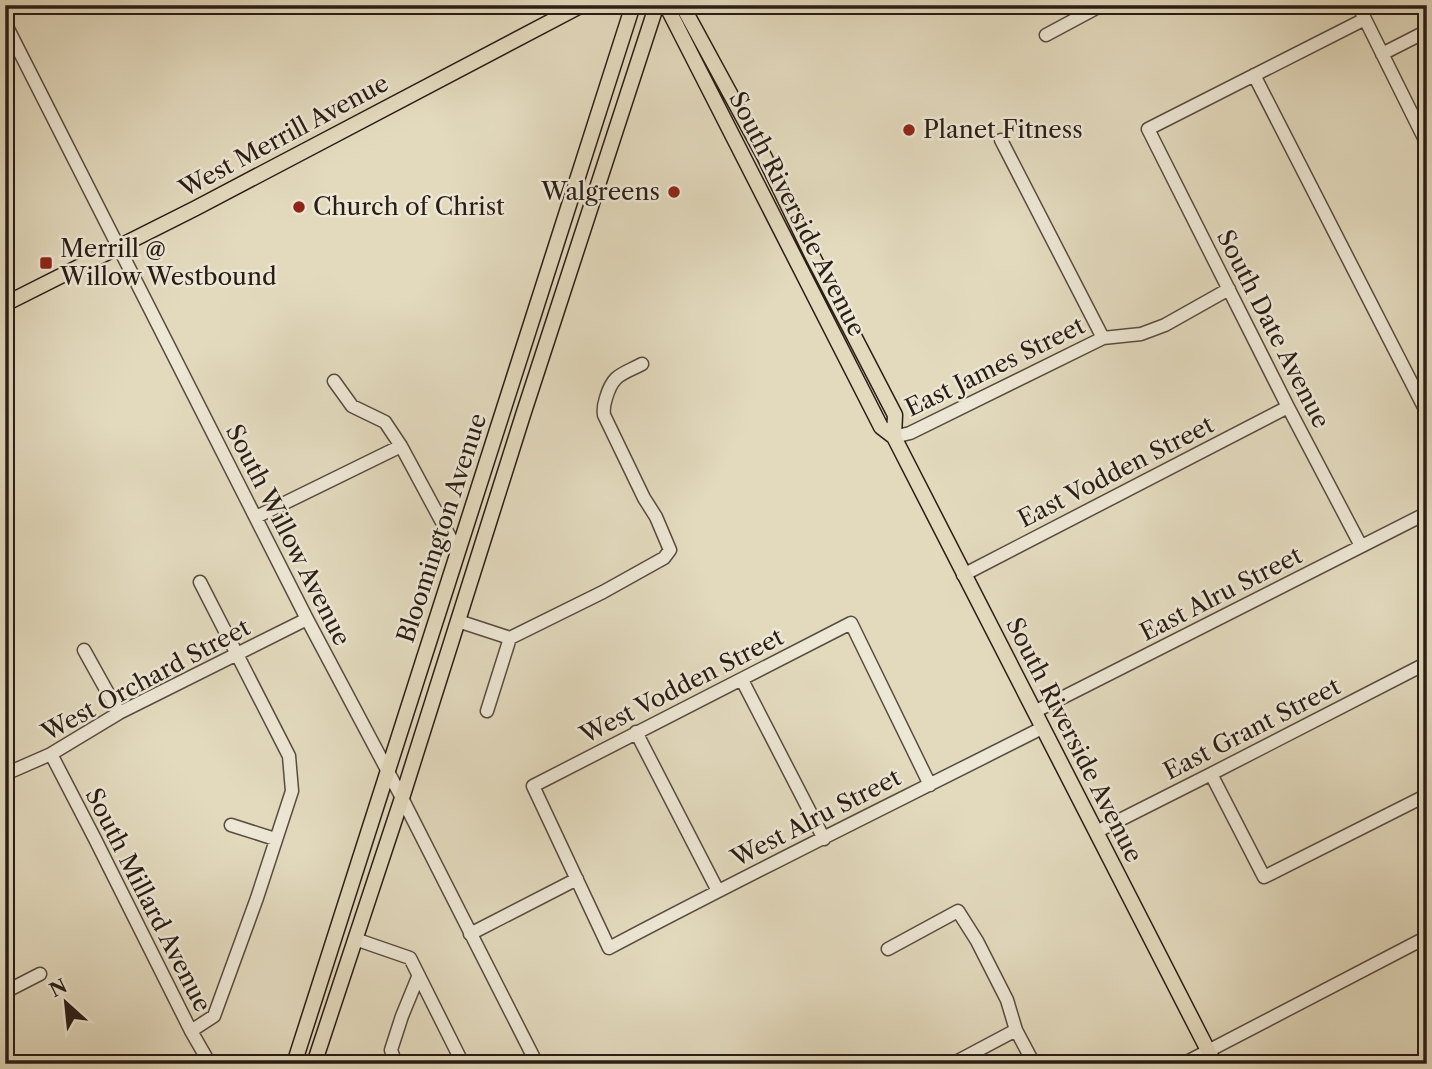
<svg xmlns="http://www.w3.org/2000/svg" width="1432" height="1069" viewBox="0 0 1432 1069" font-family="'Libre Caslon Text',serif">
<style>
.lines{fill:none;stroke-linecap:round;stroke-linejoin:round}
.minor-casing{stroke:#584c40;stroke-width:15}
.major-casing{stroke:#291d16;stroke-width:17}
.minor{stroke:#ede7d5;stroke-width:12}
.major{stroke:#e3dabe;stroke-width:14}
.poi-dot{fill:#8f2418;stroke:#ede7d5;stroke-width:2.5}
.labels{text-anchor:middle;stroke-width:5;stroke-linejoin:round;paint-order:stroke}
.poi-label{font-size:24px;fill:#291d16;stroke:#ede7d5;text-anchor:start}
.street-label{font-size:24px;fill:#291d16;stroke:#ede7d5}
</style>
<rect width="100%" height="100%" fill="#e3dabe"/>
<filter id="stains"><feTurbulence type="fractalNoise" baseFrequency=".00286" numOctaves="4"/><feColorMatrix values="0 0 0 0 .2 0 0 0 0 .09 0 0 0 0 .02 0 0 0 .5 -.17"/></filter>
<radialGradient id="worn" r=".72"><stop offset=".6" stop-color="#630" stop-opacity="0"/><stop offset="1" stop-color="#630" stop-opacity=".3"/></radialGradient>
<g class="lines">
<defs>
<path id="minor" d="M1358,5L1427,144
M5,23L307,619L402,798L537,1064
M1046,35L1102,5
M1382,54L1427,31
M1254,75L1427,413
M1001,140L1103,338
M334,381L352,406L385,422L401,446L458,552
M894,437L910,433L1103,338L1141,334L1165,325L1229,289
M256,517L401,446
M1361,546L1288,407L1148,129L1365,19
M963,575L1288,407
M458,621L510,638
M84,650L119,713
M742,680L824,839
M487,711L510,638L603,592L664,558L670,550L656,517L644,498L604,415C603,408 604,404 606,398C613,374 621,375 642,364
M1034,712L1427,513
M636,732L718,891
M51,754L95,839L191,1031L210,1064
M5,767L10,772L51,754L119,713L307,619
M1211,774L1264,877L1427,795
M930,785L851,623L533,786L609,948C752,872 898,801 1042,728
M231,825L275,839
M1096,832L1211,774L1427,663
M470,934L577,879
M355,939L410,958L463,1064
M888,949L958,911L977,941L1007,1000L1016,1030L1034,1064
M5,992L40,974
M191,1031L214,1016L257,898L292,791L289,756L200,582
M5,1060L7,1064
M396,1064L391,1050L402,1016L418,977
M952,1064L1016,1030
M1183,1064L1427,937"/>
<path id="major" d="M666,5L881,427L894,437L1215,1064
M682,5L764,156L811,253L895,415L894,437
M5,304L196,208L582,5
M294,1064L633,5
M314,1064L402,798L523,415L655,10V5"/>
</defs>
<!-- minor casing -->
<use href="#minor" class="minor-casing"/>
<!-- major casing -->
<use href="#major" class="major-casing"/>
<!-- minor -->
<use href="#minor" class="minor"/>
<!-- major -->
<use href="#major" class="major"/>
</g>
<!-- markers -->
<g class="poi-dot">
<circle cx="909" cy="130" r="7"/>
<circle cx="674" cy="192" r="7"/>
<circle cx="299" cy="207" r="7"/>
<rect x="39" y="256" width="14" height="14" rx="3.5"/>
</g>
<g class="labels">
<!-- poi labels -->
<g class="poi-label">
<text x="923" y="138">Planet Fitness</text>
<text x="660" y="200" text-anchor="end">Walgreens</text>
<text x="313" y="215">Church of Christ</text>
<text x="60" y="257">Merrill @<tspan x="60" dy="28">Willow Westbound</tspan></text>
</g>
<!-- street labels -->
<g class="street-label">
<text transform="translate(284 136) rotate(-28)" y="8">West Merrill Avenue</text>
<text transform="translate(797 214) rotate(63)" y="8">South Riverside Avenue</text>
<text transform="translate(1273 329) rotate(63)" y="8">South Date Avenue</text>
<text transform="translate(995 367) rotate(-26)" y="8">East James Street</text>
<text transform="translate(1116 472) rotate(-27)" y="8">East Vodden Street</text>
<text transform="translate(442 528) rotate(-72)" y="8">Bloomington Avenue</text>
<text transform="translate(288 535) rotate(63)" y="8">South Willow Avenue</text>
<text transform="translate(1221 594) rotate(-27)" y="8">East Alru Street</text>
<text transform="translate(146 680) rotate(-28)" y="8">West Orchard Street</text>
<text transform="translate(682 686) rotate(-27)" y="8">West Vodden Street</text>
<text transform="translate(1252 729) rotate(-27)" y="8">East Grant Street</text>
<text transform="translate(1074 740) rotate(63)" y="8">South Riverside Avenue</text>
<text transform="translate(816 818) rotate(-27)" y="8">West Alru Street</text>
<text transform="translate(148 900) rotate(63)" y="8">South Millard Avenue</text>
</g>
</g>
<!-- margin -->
<rect width="1432" height="1069" fill="none" stroke="#e3dabe" stroke-width="28"/>
<rect x="7" y="7" width="1418" height="1055" fill="none" stroke="#291d16" stroke-width="3.5"/>
<rect x="14" y="14" width="1404" height="1041" fill="none" stroke="#291d16" stroke-width="2"/>
<!-- north arrow -->
<g transform="translate(66 1003) rotate(333)" stroke="#ede7d5" stroke-width="5" paint-order="stroke">
<path d="M0-5L12 26L0 18L-12 26Z" fill="#291d16"/>
<text y="-10" font-size="19" font-weight="bold" text-anchor="middle" fill="#291d16">N</text>
</g>
<rect width="100%" height="100%" filter="url(#stains)"/>
<rect width="100%" height="100%" fill="url(#worn)"/>
</svg>
